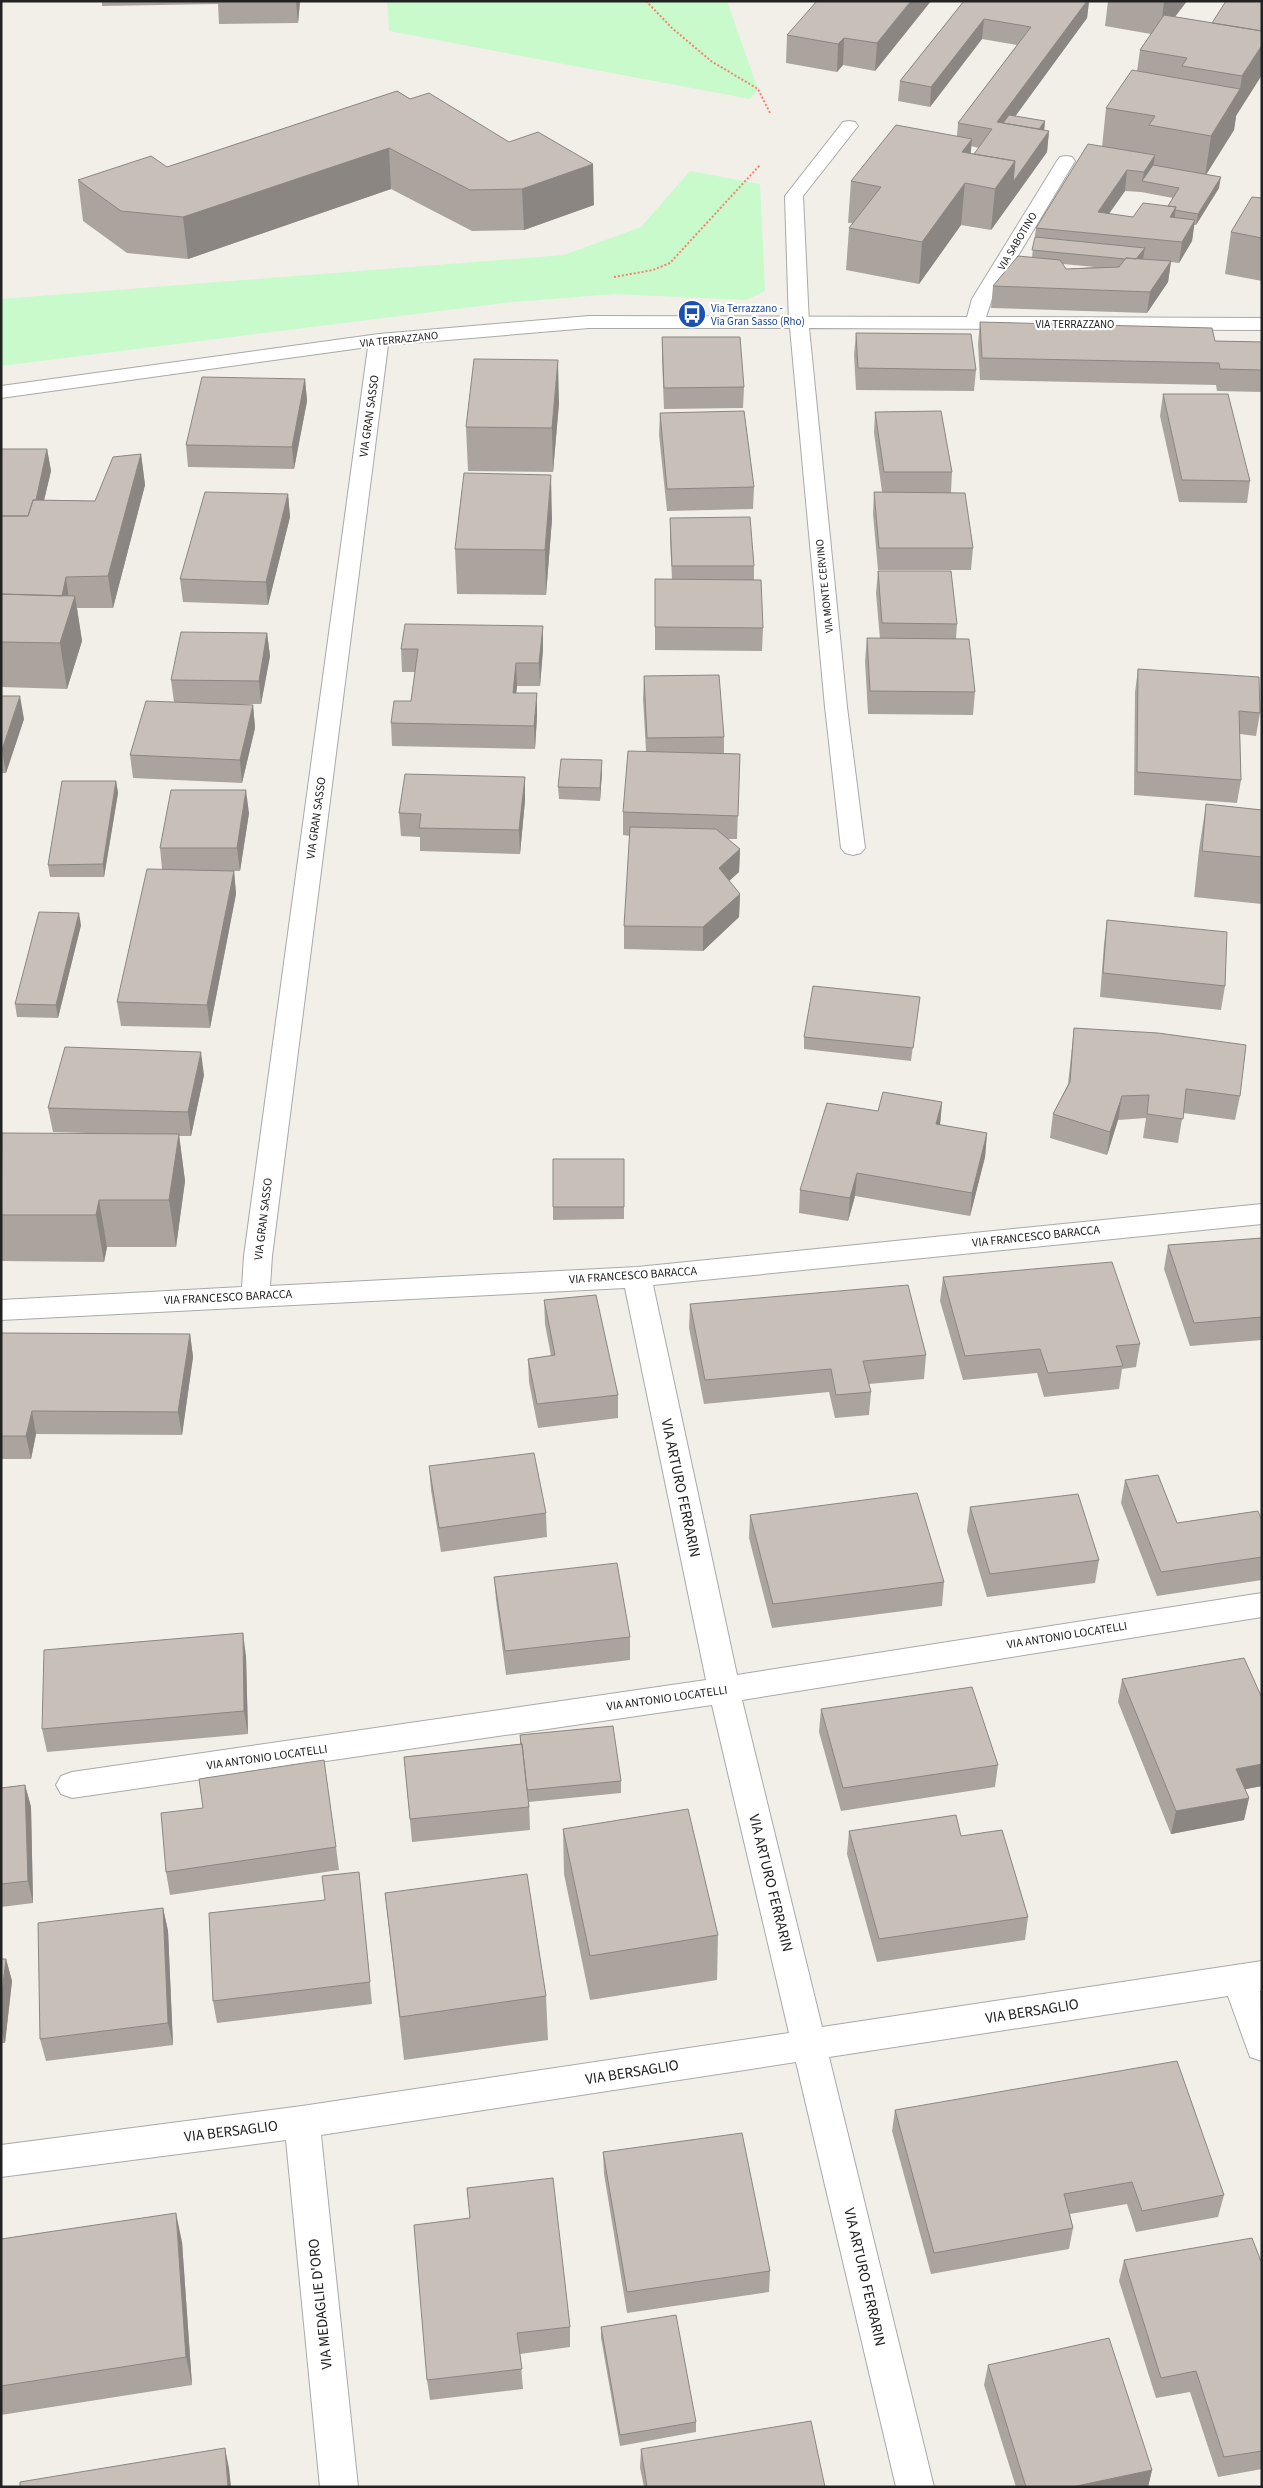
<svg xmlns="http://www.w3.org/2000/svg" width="1263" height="2488" viewBox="0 0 1263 2488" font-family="'Source Sans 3',sans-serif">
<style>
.park{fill:#c8facc}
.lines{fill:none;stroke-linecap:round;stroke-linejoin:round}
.service-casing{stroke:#a9a9a9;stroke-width:2}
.minor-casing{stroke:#a9a9a9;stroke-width:2}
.path{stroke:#fa8072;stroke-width:2;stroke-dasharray:2 2;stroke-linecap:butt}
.service{fill:#fff;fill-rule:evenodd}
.minor{fill:#fff;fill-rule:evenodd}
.wall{fill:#aba49e;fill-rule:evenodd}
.shaded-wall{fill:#8b8681}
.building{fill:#c7bfb8;stroke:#8b8681}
.labels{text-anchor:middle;stroke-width:4.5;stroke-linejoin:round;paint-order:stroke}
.far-street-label{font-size:11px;fill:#222;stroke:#fff}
.far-transit-label{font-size:11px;fill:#164399;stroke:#fff;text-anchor:start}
.street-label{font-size:12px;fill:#222;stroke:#fff}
.near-street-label{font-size:15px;fill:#222;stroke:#fff}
</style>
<rect width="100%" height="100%" fill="#f2efe9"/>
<!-- park -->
<path class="park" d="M387,1H727L758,89L750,99L389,31Z
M690,171L760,184L765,291L746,300L615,294L512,302L1,366V299L564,255L641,227Z"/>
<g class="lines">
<defs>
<path id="service" d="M849,121L855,122L858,126L803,196L809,324L806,328H792L789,324L785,196L843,122Z"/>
<path id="minor" d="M1066,156L1072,157L1075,161L992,299L986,317L1262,318V330L809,328L847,707L865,848L861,853L853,855L845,853L841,848L825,707L790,328H589L388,345L272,1256L270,1286L637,1267L1262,1204V1224L653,1285L737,1675L1262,1593V1617L742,1700L822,2027L1262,1961V1991H1260L1262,2061L1250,2057L1228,1996L829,2057L934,2487H896L796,2062L321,2135L358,2487H320L286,2140L1,2177V2145L302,2106L789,2033L712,1705L72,1798L61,1794L56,1785L61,1776L72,1772L706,1680L625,1288L1,1320V1300L242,1287L244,1256L368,347L1,398V386L379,334L589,316L967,317L972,299L1057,161L1060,157Z"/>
</defs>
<!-- service casing -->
<use href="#service" class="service-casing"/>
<!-- minor casing -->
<use href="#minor" class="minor-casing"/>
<!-- path -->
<path class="path" d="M646,1L672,28L711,61L758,89L770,113
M614,277L653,270L670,263L760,165"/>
<!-- service -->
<use href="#service" class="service"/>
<!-- minor -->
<use href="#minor" class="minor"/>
</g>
<!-- wall -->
<path class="wall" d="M102,1H300L298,23L219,24L218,4L102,6Z
M931,1L875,71L843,65L837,72L786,63L787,35Z
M964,1H1089L1087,18L1015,116L1045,121L1044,130L1049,131L1047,152L991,230L961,225L919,284L846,270L849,228L852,223H848L851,181L957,136L958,123L1017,45L982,39L930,107L898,101L900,81ZM971,146L979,148L974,154L970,153Z
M1108,1H1187L1175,17L1212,23L1262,1L1236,116L1234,130L1206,175L1219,188L1196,225H1194L1192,241L1179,263L1171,262L1168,282L1147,313L991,308L993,286L1032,257L1036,228L1102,147L1106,108L1137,71L1140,50L1151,34L1105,26ZM1125,191L1141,192L1173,198L1168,206L1133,217L1109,214ZM1063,264L1095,267L1066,269Z
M397,91L594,205L524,230L472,231L391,189L188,259L127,253L83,221L78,180L167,167Z
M1262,198V281L1225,274L1231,232Z
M980,322L1215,341L1262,342V392L1217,391L1216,385L980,380L978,344Z
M856,333L976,370L974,391L856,390L854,355Z
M662,337L744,387L743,408L664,409L662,359Z
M305,379L307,401L294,469L188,467L186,445Z
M1163,394L1250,481L1247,503L1179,502L1160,416Z
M559,403L553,472L468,471L466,427Z
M875,412L952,472L951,492L973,548L971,570H878L873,514L874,492H882L874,433Z
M660,413L754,487L753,509L667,511L659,435Z
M1,449H47L51,471L44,500L95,501L141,454L145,485L113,608H77L82,641L67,689L1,687Z
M288,494L290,517L268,605L183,602L180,579Z
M670,518L754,566V580L763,628L762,651L655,650V579H672L670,540Z
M552,519L546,595L457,594L455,549Z
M878,571L957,624L956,639L975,692L973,715L868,714L865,661L867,638L880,639L876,593Z
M267,633L270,656L261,704H224L253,705L255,728L242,783L133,778L130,755L174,702L171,680Z
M401,649H543L540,686H517L516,693L537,716L535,749L392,746L391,723L411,701L415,672H402Z
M1138,669L1260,713L1256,736L1240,734L1241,780L1237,803L1134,795L1135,692Z
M644,676L724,737V753L740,754L737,839H727L740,849L739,872L729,881L740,894L739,917L703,951L624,949V926L630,836L623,835V812L646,751L643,699Z
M1,696L24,719L6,773H1Z
M602,772L600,801L559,799L558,787Z
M116,781L118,793L104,877H50L48,865Z
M525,800L520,854L420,851V837L401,836L399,813Z
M1206,804L1262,810V904L1194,897L1199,850Z
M249,813L240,871H234L236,894L210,1028L121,1026L117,1002L162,869L160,848Z
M1107,920L1225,986L1221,1010L1100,997L1104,944Z
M81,925L58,1018L17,1017L15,1004Z
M918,1009L911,1061L804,1049V1037Z
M1074,1028L1240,1096L1235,1120L1183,1113L1178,1143L1143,1138L1146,1118L1118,1120L1107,1155L1050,1138L1053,1114L1068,1084Z
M204,1075L191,1136H179L185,1181L176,1247H107L104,1262L1,1261V1136L120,1134L53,1132L48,1108Z
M942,1102L940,1125L987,1133L985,1157L970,1216L855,1196L848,1221L799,1213L800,1190L878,1111Z
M624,1159V1219L553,1220V1207Z
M1262,1238V1340L1190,1346L1164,1269L1168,1245Z
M943,1277L1140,1344L1136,1367L1122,1369L1119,1389L1044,1397L1037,1373L963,1380L940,1301Z
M544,1300L618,1395V1418L538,1428L529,1382L528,1359L551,1356L545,1324Z
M690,1304L926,1355L924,1379L869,1384L871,1392L869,1415L835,1418L829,1392L704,1404L689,1328Z
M1,1333L190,1334L193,1357L182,1435L36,1434L31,1459H1Z
M429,1466L546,1513L547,1537L441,1552L431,1490Z
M1125,1480L1177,1523L1262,1521V1580L1157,1596L1121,1503Z
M970,1507L1099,1560L1095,1583L987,1597L967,1531Z
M750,1515L944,1582L942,1606L772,1628L749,1538Z
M494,1577L630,1637V1660L506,1675L496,1600Z
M246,1656L248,1734L47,1752L42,1729Z
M1122,1679L1262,1786L1245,1789L1249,1798L1244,1820L1171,1834L1118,1702Z
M821,1709L998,1765L995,1787L841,1811L819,1732Z
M520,1735L621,1781V1793L529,1802L530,1830L412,1842L404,1757L520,1744Z
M25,1785L31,1807L33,1903L1,1907V1788Z
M203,1808L336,1847L339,1870L170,1895L166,1872Z
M563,1829L718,1935L717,1980L590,2000L564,1874Z
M849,1831L1028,1917L1025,1940L877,1962L847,1854Z
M359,1872L372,2004L217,2023L213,2001L325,1900Z
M385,1893L546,1996L548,2040L404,2060Z
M163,1908L168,1931L173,2045L46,2061L40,2039Z
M1,1959H6L12,1981L5,2043H1Z
M895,2110L1224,2195L1218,2217L1136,2232L1127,2204L1070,2214L1073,2228L1069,2249L931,2274L892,2131Z
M603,2152L770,2271L769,2292L627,2313L604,2174Z
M467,2188L570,2327V2347L520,2354L523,2389L430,2400L427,2380L470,2218Z
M1,2239L182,2242L192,2385L1,2415Z
M1124,2260L1262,2264V2469L1218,2477L1190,2392L1156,2398L1119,2281Z
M601,2327L696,2422V2432L620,2446L601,2338Z
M988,2365L1152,2470L1148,2487H1016L984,2385Z
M641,2449L825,2487H644L640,2468Z"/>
<!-- shaded-wall -->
<path class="shaded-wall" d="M296,1H300L298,23Z
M911,1H931L875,71L877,43Z
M1087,1H1089L1087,18L1003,133L997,122Z
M1164,1H1187L1160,36Z
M984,19L982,39L930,107L931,87Z
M844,38L843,65L837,72L838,44Z
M1262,45V75L1236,116L1242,76Z
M1240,89L1234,130L1205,176L1211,136Z
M1045,121L1044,132L1033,138Z
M1049,131L1047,152L991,230L995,189L1015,161Z
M972,139L969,174L965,183L961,225L919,284L922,242L962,152Z
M389,148L391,189L188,259L183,217Z
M1155,155L1152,176L1142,181L1144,172Z
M593,164L594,205L524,230L522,189Z
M1127,170L1125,191L1095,233L1098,212Z
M1221,177L1219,188L1196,225L1198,214Z
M1176,207L1173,228L1170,217Z
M1195,220L1192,241L1179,263L1182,242Z
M1145,248L1143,259L1134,260Z
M1171,261L1168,282L1147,313L1150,292Z
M558,360L559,403L553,472L552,428Z
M305,379L307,401L294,469L292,447Z
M47,449L51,471L33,547L30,525Z
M141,454L145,485L113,608L108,576Z
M551,475L552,519L546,595L545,550Z
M288,494L290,517L268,605L266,582Z
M66,577L70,608L75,596L82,641L67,689L60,643L62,596Z
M543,626V649L540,686L539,663Z
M267,633L270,656L261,704L259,681Z
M516,663L517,686L514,716L513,693Z
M537,693V716L535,749L534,726Z
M20,696L24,719L6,773L2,750Z
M253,705L255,728L242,783L240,760Z
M602,760V772L600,801V788Z
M525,777V800L520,854L519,830Z
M116,781L118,793L104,877L103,864Z
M246,790L249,813L240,871L237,848Z
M740,849L739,872L718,891L719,868Z
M234,871L236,894L210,1028L207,1005Z
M740,894L739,917L703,951V927Z
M79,913L81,925L58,1018L56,1005Z
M201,1052L204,1075L191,1136L188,1112Z
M1122,1096L1118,1120L1107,1155L1110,1132Z
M942,1102L940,1125L936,1124Z
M987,1133L985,1157L970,1216L972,1193Z
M179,1134L185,1181L176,1247L169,1200Z
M857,1173L855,1196L848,1221L850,1198Z
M99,1200L107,1247L104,1262L96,1215Z
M190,1334L193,1357L182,1435L178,1412Z
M32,1411L36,1434L31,1459L26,1436Z
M243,1633L246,1656L248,1734L244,1711Z
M1262,1764V1786L1231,1792L1236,1769Z
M25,1785L31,1807L33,1903L28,1881Z
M1249,1798L1244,1820L1171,1834L1176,1811Z
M163,1908L168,1931L173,2045L168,2023Z
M6,1959L12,1981L5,2043L1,2029V2001Z
M176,2213L182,2242L192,2385L186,2357Z
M225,2448L229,2468L231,2487H228Z
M1152,2470L1148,2487H1072Z"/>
<!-- building -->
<path class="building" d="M817,1H911L877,43L844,38L838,44L787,35Z
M964,1H1087L997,122L1049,131L1013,182L1015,161L974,154L992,129L958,123L1031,27L984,19L931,87L900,81Z
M1226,1H1262V31L1212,23Z
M1164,15L1262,31V45L1242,76L1182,66L1187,58L1140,50Z
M1132,70L1240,89L1211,136L1149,125L1155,116L1106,108Z
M397,91L410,99L429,93L509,142L538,132L593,164L522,189L470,190L389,148L183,217L121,211L78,180L151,156L167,167Z
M1009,115L1045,121L1039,129L1003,123Z
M896,125L972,139L962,152L1015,161L995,189L965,183L922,242L849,228L881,187L851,181Z
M1088,144L1155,155L1144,172L1127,170L1098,212L1133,217L1143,203L1176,207L1170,217L1195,220L1182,242L1036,228Z
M1153,165L1221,177L1198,214L1175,210L1176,207L1168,206L1179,188L1142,181Z
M1252,197L1262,198V238L1231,232Z
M1035,237L1145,248L1136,259L1126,258L1125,259L1032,250Z
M1018,256L1060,260L1066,269L1119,267L1126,258L1171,261L1150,292L993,286Z
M980,322L1212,328L1215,341L1262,342V370L1220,369L1219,363L982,358Z
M856,333L971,334L976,370L858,368Z
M662,337H740L744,387L664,388Z
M474,359L558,360L552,428L466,427Z
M202,377L305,379L292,447L186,445Z
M1163,394H1228L1250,481L1182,480Z
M744,411L754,487L667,489L660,413Z
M941,411L952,472H884L875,412Z
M1,449H47L36,500H33L28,516H1Z
M141,454L108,576L66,577L62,596L1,594V516H28L33,500L95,501L113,457Z
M464,473L551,475L545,550L455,549Z
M205,492L288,494L266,582L180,579Z
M874,492L965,493L973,548H879Z
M750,517L754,566H672L670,518Z
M878,571H951L957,624L882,623Z
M655,579L761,580L763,628L655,627Z
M1,594L75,596L60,643L1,642Z
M405,624L543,626L539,663H516L513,693H537L534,726L391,723L394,701H411L418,649H401Z
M181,632L267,633L259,681L171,680Z
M867,638L969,639L975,692L870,691Z
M1138,669L1259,677L1260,713L1239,711L1241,780L1137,772Z
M719,675L724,737L647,738L644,676Z
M1,696H20L2,750H1Z
M146,701L253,705L240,760L130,755Z
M628,751L740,754L738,816L623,812Z
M561,759L602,760L600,788L558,787Z
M405,774L525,777L519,830L419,828L421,814L399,813Z
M62,781H116L103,864L48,865Z
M171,790H246L237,848H160Z
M1206,804L1262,810V857L1202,851Z
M630,827L716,829L740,849L719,868L740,894L703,927L624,926Z
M147,869L234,871L207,1005L117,1002Z
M39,912L79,913L56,1005L15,1004Z
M1107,920L1227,932L1225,986L1103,973Z
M813,986L920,997L913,1048L804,1037Z
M1074,1028L1158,1033L1246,1045L1240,1096L1186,1089L1183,1119L1147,1114L1149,1095L1122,1096L1110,1132L1053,1114L1070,1082Z
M65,1047L201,1052L188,1112L48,1108Z
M883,1092L942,1102L936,1124L987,1133L972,1193L857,1173L850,1198L800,1190L827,1103L878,1111Z
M2,1133L179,1134L169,1200H99L96,1215H1Z
M553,1159H624V1207H553Z
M1262,1238V1317L1194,1323L1168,1245Z
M1112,1262L1140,1344L1116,1346L1123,1366L1048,1373L1040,1349L965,1356L943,1277Z
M908,1285L926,1355L863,1361L871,1392L836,1395L831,1369L705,1380L690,1304Z
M596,1295L618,1395L537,1404L528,1359L555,1355L544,1300Z
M1,1333L190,1334L178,1412L32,1411L26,1436H1Z
M534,1453L546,1513L439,1528L429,1466Z
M1158,1475L1177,1523L1258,1511L1262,1521V1557L1161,1572L1125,1480Z
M917,1493L944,1582L773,1604L750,1515Z
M1078,1494L1099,1560L990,1574L970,1507Z
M617,1563L630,1637L505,1651L494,1577Z
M243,1633L244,1711L42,1729L44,1650Z
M1244,1658L1262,1698V1764L1236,1769L1249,1798L1176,1811L1122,1679Z
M972,1687L998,1765L843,1788L821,1709Z
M613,1726L621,1781L527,1790L522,1744H521L520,1735Z
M522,1744L529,1807L410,1819L404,1757Z
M324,1760L336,1847L166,1872L161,1813L203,1808L199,1779Z
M25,1785L28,1881L1,1884V1788Z
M688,1809L718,1935L590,1956L563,1829Z
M956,1815L961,1836L1002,1830L1028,1917L879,1939L849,1831Z
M359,1872L370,1982L213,2001L209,1913L325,1900L322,1876Z
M527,1874L546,1996L400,2017L385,1893Z
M163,1908L168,2023L40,2039L38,1923Z
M1,1959H6L1,2001Z
M1177,2061L1224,2195L1142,2211L1132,2182L1064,2194L1073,2228L934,2253L895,2110Z
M742,2133L770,2271L627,2292L603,2152Z
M553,2178L570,2327L517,2333L522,2369L427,2380L414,2225L470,2218L467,2188Z
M176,2213L186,2357L1,2386V2239Z
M1252,2238L1262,2264V2451L1224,2457L1196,2371L1161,2378L1124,2260Z
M676,2315L696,2422L620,2435L601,2327Z
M1109,2338L1152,2470L1072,2487H1026L988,2365Z
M811,2421L825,2487H647L641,2449Z
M225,2448L228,2487H20V2482Z"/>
<!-- icons -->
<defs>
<symbol id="bus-disc" viewBox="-11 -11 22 22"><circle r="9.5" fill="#1a4fb4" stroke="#fff"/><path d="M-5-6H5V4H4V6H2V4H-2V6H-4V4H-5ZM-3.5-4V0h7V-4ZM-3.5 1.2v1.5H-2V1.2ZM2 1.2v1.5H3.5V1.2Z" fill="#fff"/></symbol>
</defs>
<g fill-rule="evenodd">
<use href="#bus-disc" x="676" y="298" width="32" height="32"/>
</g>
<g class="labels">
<!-- far-street labels -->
<g class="far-street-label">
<text transform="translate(1017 241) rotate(-59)" y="4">VIA SABOTINO</text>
<text x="1075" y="328">VIA TERRAZZANO</text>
<text transform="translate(399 339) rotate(-6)" y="4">VIA TERRAZZANO</text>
<text transform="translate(824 586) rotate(-96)" y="4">VIA MONTE CERVINO</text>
</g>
<!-- far-transit labels -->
<g class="far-transit-label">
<text x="711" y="312">Via Terrazzano -<tspan x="711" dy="13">Via Gran Sasso (Rho)</tspan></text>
</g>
<!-- street labels -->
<g class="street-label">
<text transform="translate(369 416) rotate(-82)" y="4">VIA GRAN SASSO</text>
<text transform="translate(316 818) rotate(-82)" y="4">VIA GRAN SASSO</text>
<text transform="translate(263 1219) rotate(-83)" y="4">VIA GRAN SASSO</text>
<text transform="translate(1036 1236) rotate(-6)" y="4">VIA FRANCESCO BARACCA</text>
<text transform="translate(633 1275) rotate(-4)" y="4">VIA FRANCESCO BARACCA</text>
<text transform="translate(228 1297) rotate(-3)" y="4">VIA FRANCESCO BARACCA</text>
<text transform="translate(1067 1635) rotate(-9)" y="4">VIA ANTONIO LOCATELLI</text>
<text transform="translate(667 1698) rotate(-8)" y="4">VIA ANTONIO LOCATELLI</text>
<text transform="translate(267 1757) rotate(-8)" y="4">VIA ANTONIO LOCATELLI</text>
</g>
<!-- near-street labels -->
<g class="near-street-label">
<text transform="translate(681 1488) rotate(78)" y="5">VIA ARTURO FERRARIN</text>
<text transform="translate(771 1883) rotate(76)" y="5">VIA ARTURO FERRARIN</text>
<text transform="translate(1032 2011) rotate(-9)" y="5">VIA BERSAGLIO</text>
<text transform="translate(632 2072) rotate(-9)" y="5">VIA BERSAGLIO</text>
<text transform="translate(231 2131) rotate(-7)" y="5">VIA BERSAGLIO</text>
<text transform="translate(865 2277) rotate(77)" y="5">VIA ARTURO FERRARIN</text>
<text transform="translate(320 2304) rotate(-96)" y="5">VIA MEDAGLIE D'ORO</text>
</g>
</g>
<!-- border -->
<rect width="1263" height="2488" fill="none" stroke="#222222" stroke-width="5"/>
</svg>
